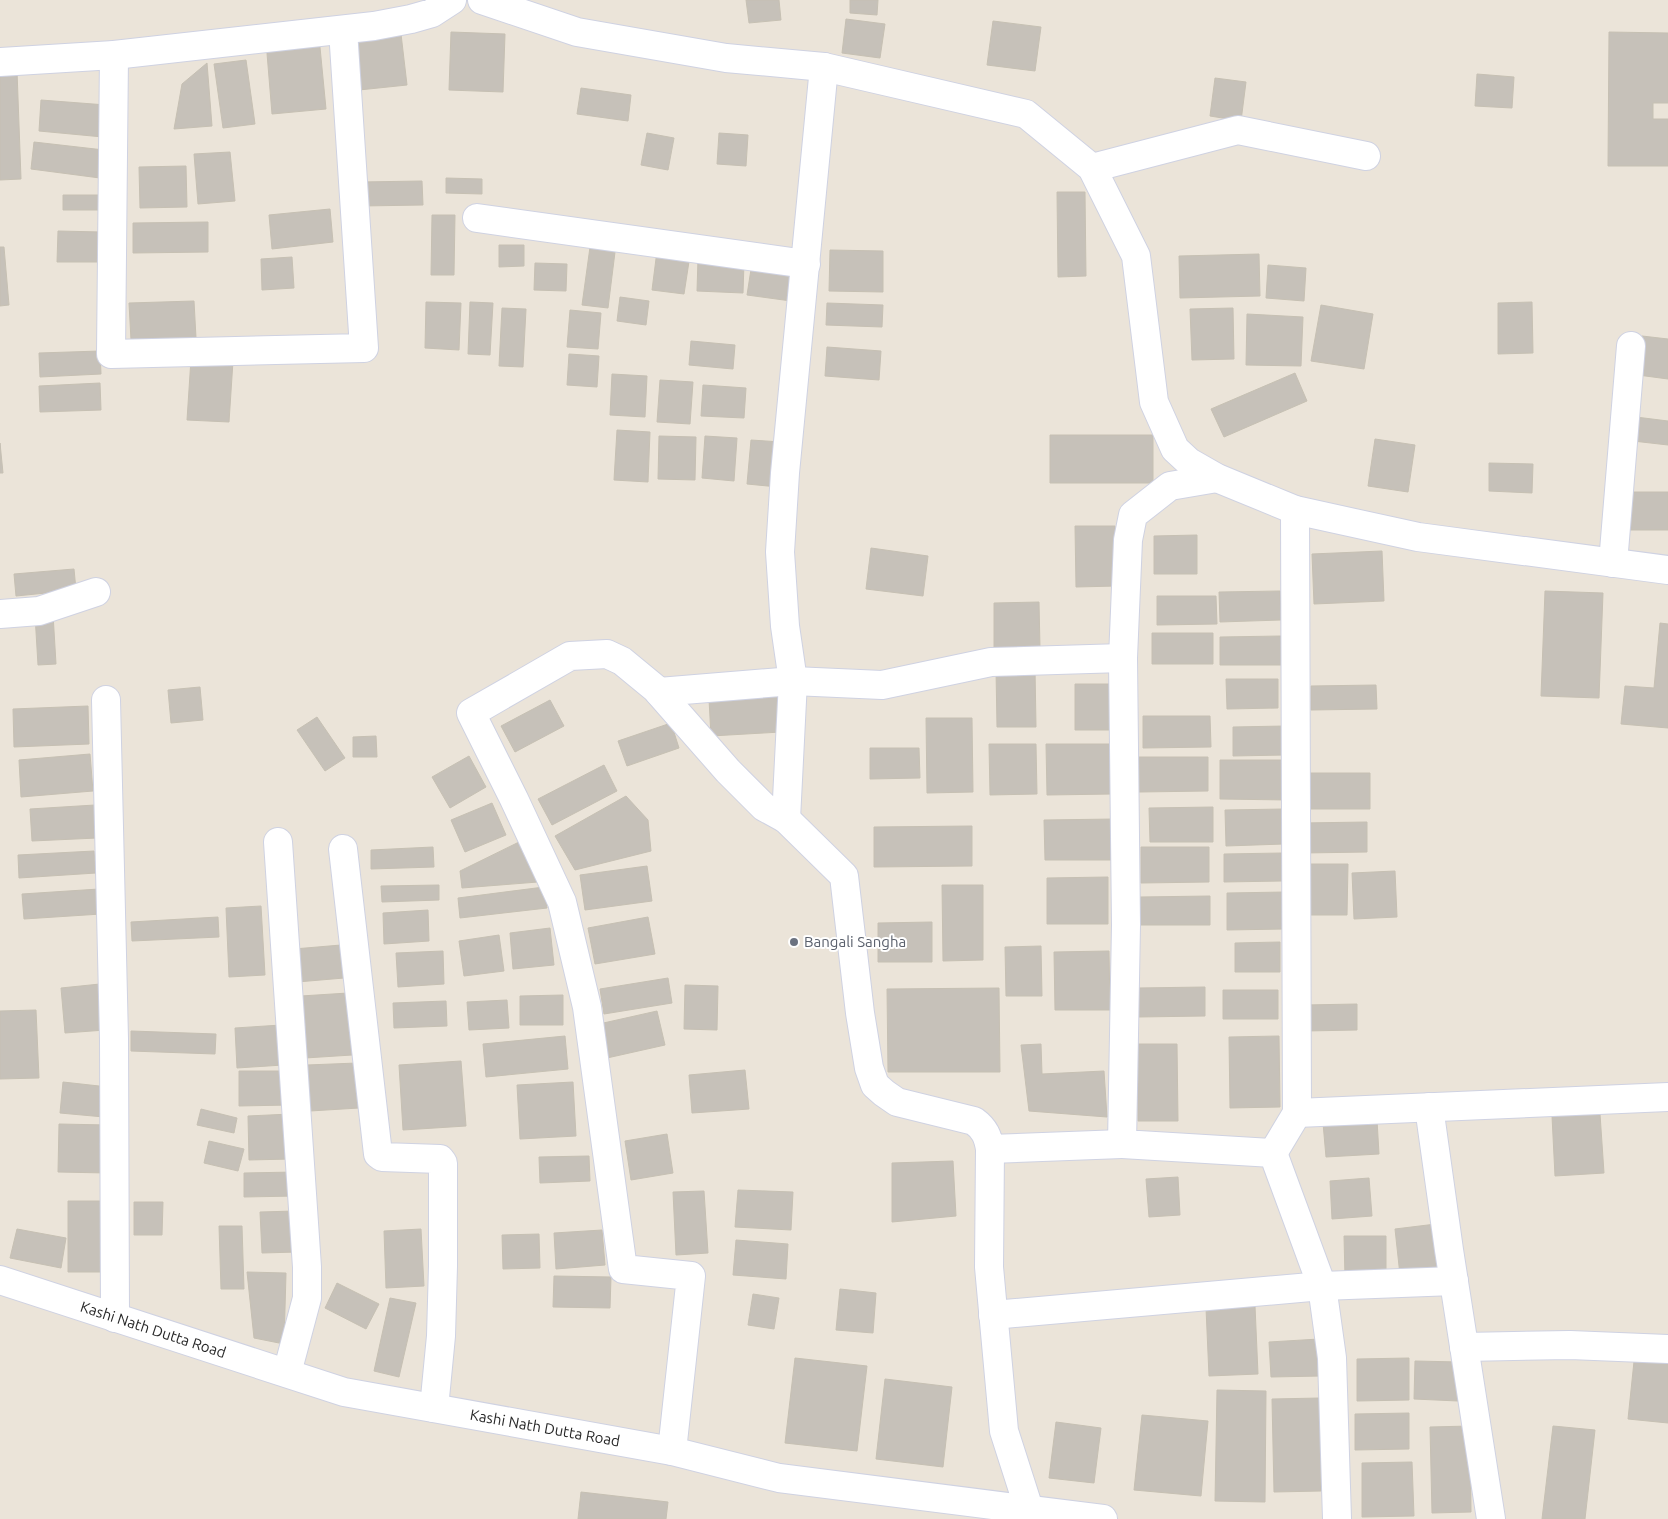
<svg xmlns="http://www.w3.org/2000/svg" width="1668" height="1519" viewBox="0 0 1668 1519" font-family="Ubuntu,sans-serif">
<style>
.building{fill:#c6c1b9;stroke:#c6c0b3}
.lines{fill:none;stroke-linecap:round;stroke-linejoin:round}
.street-casing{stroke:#cfd2e2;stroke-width:30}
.street{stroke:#fff;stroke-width:28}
.worship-dot{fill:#6b7280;stroke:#fff;stroke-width:2}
.labels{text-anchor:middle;stroke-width:4;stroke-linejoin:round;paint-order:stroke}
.worship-label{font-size:15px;fill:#5b616d;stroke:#fff;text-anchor:start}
.street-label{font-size:15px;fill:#282828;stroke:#fff}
</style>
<rect width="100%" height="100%" fill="#ebe4d9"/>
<!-- building -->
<path class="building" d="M746,0H779L781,20L749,23Z
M850,0H878L877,15L850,13Z
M846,19L885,24L880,58L842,53Z
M993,21L1041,27L1035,71L987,65Z
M451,32L505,34L503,92L449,90Z
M1609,32L1668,33V103H1653V119H1668V166H1608Z
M401,34L407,85L359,90L353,39Z
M319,37L326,109L272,114L266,41Z
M246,60L255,124L223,128L214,64Z
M207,63L212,126L174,129L182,84Z
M0,71H17L21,179L0,180Z
M1477,74L1514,77L1512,108L1475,106Z
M1215,78L1246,82L1241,121L1210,116Z
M581,88L631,95L628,121L577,114Z
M41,100L106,105L103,137L39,131Z
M647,133L674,138L668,170L641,165Z
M719,133L748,135L746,166L717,164Z
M34,142L104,150L100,178L31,169Z
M230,152L235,201L198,204L194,154Z
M186,166L187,207L140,208L139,167Z
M446,178L482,179V194L446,193Z
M422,181L423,205L361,206V182Z
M1057,192H1085L1086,276L1058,277Z
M63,195H104V210H63Z
M330,209L333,242L272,249L269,215Z
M432,215H455L454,275H431Z
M208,222V252L133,253V223Z
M58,231L101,232V262H57Z
M591,240L616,244L608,308L582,305Z
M499,245H524V266L499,267Z
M0,247H4L9,305L0,306Z
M830,250L883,251V292L829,291Z
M657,251L690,255L684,294L652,290Z
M1259,254L1260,296L1180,298L1179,256Z
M292,257L294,288L262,290L261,259Z
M698,259L744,262L743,293L697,291Z
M535,263L567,264L566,291L534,290Z
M752,263L796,269L791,301L747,295Z
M1268,265L1306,268L1304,301L1266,298Z
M620,297L649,301L646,325L617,321Z
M194,301L196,338L131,340L129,303Z
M426,302L461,303L459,350L425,348Z
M470,302L493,303L490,355L468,354Z
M1532,302L1533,353L1498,354V303Z
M827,303L883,305L882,327L826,325Z
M1321,305L1373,314L1364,369L1311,361Z
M502,308L526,309L523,367L499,366Z
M1233,308L1234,359L1192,360L1190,309Z
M570,310L601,313L598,349L567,347Z
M1247,314L1303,317L1301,366L1246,365Z
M1642,336L1668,339V379L1638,375Z
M691,341L735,345L733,369L689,365Z
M827,347L881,351L879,380L825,376Z
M100,351L101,374L40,377L39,353Z
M569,354L599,356L597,387L567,385Z
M191,359L233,361L229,422L187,420Z
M1295,373L1307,401L1224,437L1211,409Z
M612,374L647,376L645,417L610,415Z
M660,380L693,382L690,424L657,422Z
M100,383L101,410L40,412L39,386Z
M703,385L746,388L744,418L701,416Z
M1636,417L1668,421V445L1633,441Z
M617,430L650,432L648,482L614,480Z
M1050,435H1153V483H1050Z
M659,436L696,437L695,480L658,479Z
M705,436L737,438L734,481L702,478Z
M1375,439L1415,445L1408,492L1368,486Z
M751,440L781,442L778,487L747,484Z
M0,443L3,473H0Z
M1489,463L1533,464L1532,493L1489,491Z
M1627,492H1668V530H1627Z
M1075,526H1115L1116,586L1076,587Z
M1197,535V574H1154V536Z
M871,548L928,556L923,596L866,589Z
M1382,551L1384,601L1314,604L1312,554Z
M74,569L76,590L16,596L14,574Z
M1280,591L1281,620L1220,622L1219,592Z
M1545,591L1603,593L1599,698L1541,696Z
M1157,596H1216L1217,624L1157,625Z
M1039,602L1040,649L994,650V603Z
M53,614L56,664L38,665L35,615Z
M1660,623L1668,624V728L1621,724L1625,686L1654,688Z
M1152,633H1213V664H1152Z
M1281,636V665H1220V637Z
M996,669H1035L1036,727H997Z
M1226,679H1278V708L1227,709Z
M1075,684H1109V730H1075Z
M1376,685L1377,709L1311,710V686Z
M200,687L203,720L171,723L168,690Z
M779,695L781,732L711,736L709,699Z
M550,700L564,726L515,752L501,726Z
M88,706L89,744L14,747L13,709Z
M1143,716H1210L1211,747L1143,748Z
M317,717L345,758L325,771L297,730Z
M926,718H972L973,792L927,793Z
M671,723L679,748L627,766L618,741Z
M1285,726V755L1233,756V727Z
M376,736L377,757H353V737Z
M989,744H1036L1037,794L990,795Z
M1046,744H1111L1112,794L1047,795Z
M870,748H919L920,778L870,779Z
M90,754L93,791L21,797L19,760Z
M469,756L486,787L450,808L432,777Z
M1139,757H1208V791L1139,792Z
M1220,760H1287V800L1220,799Z
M604,765L617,791L552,825L538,799Z
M1309,773H1370V809H1309Z
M626,796L648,820L651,851L575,870L555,836Z
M492,803L506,835L465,852L451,820Z
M95,805L97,838L32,841L30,809Z
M1213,807V842H1150L1149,808Z
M1283,809L1284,844L1226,846L1225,810Z
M1115,819V860H1045L1044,820Z
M1367,822V852L1303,853L1302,823Z
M972,826V866L874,867V827Z
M519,842L538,882L462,888L460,871Z
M433,847L434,867L371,869V850Z
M1141,847H1209V882L1141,883Z
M94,851L96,873L19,878L18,855Z
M1282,853V881L1224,882V854Z
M1303,864H1348L1347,915H1301Z
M647,866L652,901L585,910L580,875Z
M1395,871L1397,917L1354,919L1352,873Z
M1108,877V924H1047V878Z
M439,885V900L382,902L381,886Z
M942,885H983V960L943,961Z
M544,887L547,908L460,918L458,898Z
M99,889L101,914L24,919L22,894Z
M1285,892V929L1227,930V893Z
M1210,896V925H1140V897Z
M261,906L265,975L229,977L226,908Z
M428,910L429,941L384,944L383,913Z
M218,917L219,937L132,941L131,922Z
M648,917L655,954L595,964L588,928Z
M932,922V962H878V923Z
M550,928L554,965L513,969L510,933Z
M499,935L504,971L464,976L459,941Z
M1280,942V972H1235V943Z
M341,945L344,978L297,982L294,949Z
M1041,946L1042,996H1006L1005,947Z
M443,951L444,984L398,987L396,953Z
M1109,951L1110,1010H1055L1054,952Z
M668,978L672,1003L604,1014L600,989Z
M100,984L105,1030L65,1033L61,988Z
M685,985L718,986L717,1030L684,1029Z
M1205,987V1016L1138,1017V988Z
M999,988L1000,1072H888L887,989Z
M1223,990H1278V1019H1223Z
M348,993L352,1055L305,1058L301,996Z
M563,995V1025H520V996Z
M507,1000L509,1028L469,1030L467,1002Z
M446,1001L447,1026L394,1028L393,1003Z
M1357,1004V1030L1305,1031V1005Z
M36,1010L39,1078L0,1079V1011Z
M657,1011L665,1045L607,1058L599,1024Z
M281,1025L283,1065L237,1068L235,1028Z
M131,1031L216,1034L215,1054L131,1051Z
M565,1036L568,1069L486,1077L483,1044Z
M1279,1036L1280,1107L1230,1108L1229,1037Z
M1041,1044L1042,1074L1104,1071L1107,1117L1029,1111L1021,1045Z
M1137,1044H1177L1178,1121H1138Z
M461,1061L466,1126L403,1130L399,1065Z
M357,1063L359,1108L310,1111L307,1065Z
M745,1070L749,1109L692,1113L689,1075Z
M239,1071H289V1105L239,1106Z
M63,1082L108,1087L104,1117L60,1113Z
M573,1082L576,1136L520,1139L517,1085Z
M201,1109L237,1118L234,1133L197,1125Z
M290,1114L291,1159L249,1160L248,1116Z
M1600,1114L1604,1173L1555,1176L1552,1116Z
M1377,1120L1379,1154L1326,1157L1323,1123Z
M59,1124L107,1125V1173L58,1172Z
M667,1134L673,1173L631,1180L625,1141Z
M209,1141L244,1149L238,1171L204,1163Z
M589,1156L590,1181L540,1183L539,1157Z
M953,1161L956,1216L892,1222V1163Z
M295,1172L296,1196L244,1197V1173Z
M1178,1177L1180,1215L1149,1217L1146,1179Z
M1369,1178L1372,1216L1332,1219L1330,1181Z
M738,1190L793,1192L791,1230L735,1227Z
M704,1191L708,1253L676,1255L673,1192Z
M68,1201H103V1272H68Z
M134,1202H163L162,1235H134Z
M295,1211L297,1252L262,1253L260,1212Z
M1436,1224L1442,1270L1400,1275L1395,1229Z
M219,1226H242L244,1289H221Z
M17,1229L66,1238L61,1268L10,1258Z
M421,1229L424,1286L386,1288L384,1231Z
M602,1230L605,1265L556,1269L554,1233Z
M539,1234L540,1268L503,1269L502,1235Z
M1344,1236H1386V1277H1345Z
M736,1240L788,1244L786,1279L733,1275Z
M247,1272L286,1273L284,1344L254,1338Z
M554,1276L611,1277L610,1308L553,1307Z
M337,1283L379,1304L366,1329L325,1308Z
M840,1289L876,1293L873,1333L836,1330Z
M753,1294L779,1298L774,1329L748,1325Z
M390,1298L416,1303L399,1377L374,1371Z
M1255,1306L1258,1374L1209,1376L1206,1308Z
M1319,1339L1321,1376L1271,1377L1269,1342Z
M1635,1352L1668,1355V1423L1628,1419Z
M795,1358L867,1366L857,1451L785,1443Z
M1409,1358V1400L1357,1401V1359Z
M1415,1361L1459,1362L1458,1401L1414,1399Z
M885,1379L952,1387L943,1467L876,1459Z
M1217,1390L1266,1391L1265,1502L1215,1501Z
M1320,1398L1321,1491L1274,1492L1272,1399Z
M1409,1413V1449L1355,1450V1414Z
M1142,1415L1208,1421L1201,1496L1134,1490Z
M1056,1422L1101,1428L1094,1483L1049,1478Z
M1470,1426L1471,1512L1432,1513L1430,1427Z
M1553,1426L1595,1430L1585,1519H1542Z
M1412,1462L1414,1516L1362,1517V1463Z
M581,1492L668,1502L666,1519H578Z"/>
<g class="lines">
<defs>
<g id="street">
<path d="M482,0L577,32L726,58L824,67L1026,114L1092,168L1136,256L1154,402L1175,449L1189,462L1217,478L1295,510L1418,537L1668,570"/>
<path d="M114,55L111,354L364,348L343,30"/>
<path d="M0,62L114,55L374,26L411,19L432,13L452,0"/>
<path d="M1092,168L1238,130L1366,156"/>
<path d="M477,218L806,264"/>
<path d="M1217,478L1170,486L1133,515L1128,540L1123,658L1126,925L1122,1144L1273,1153L1322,1286L1332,1358L1337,1519"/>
<path d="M1613,563L1631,346"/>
<path d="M0,614L39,611L96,592"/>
<path d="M659,692L793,681L882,685L991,662L1123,658"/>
<path d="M106,700L114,1039L115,1318"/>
<path d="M786,819L793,681L785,626L780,552L785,473L824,67"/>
<path d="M278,842L307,1267V1298L287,1373"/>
<path d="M343,849L378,1154L382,1157L440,1159L443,1163V1266L441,1336L434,1408"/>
<path d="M1429,1107L1449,1250L1491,1519"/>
<path d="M1297,1113L1668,1097"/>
<path d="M990,1149L989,1267L1004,1431L1029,1509"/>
<path d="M1273,1153L1297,1113L1295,510"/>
<path id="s1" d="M0,1280L344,1392L672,1451L779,1478L1103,1519"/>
<path d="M993,1315L1322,1286L1454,1281"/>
<path d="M1464,1347L1570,1345L1668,1349"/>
<path d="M672,1451L691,1276L623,1269L587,1007L562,902L514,799L471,713L570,656L607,654L622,661L656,689L728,771L764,807L786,819L844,876L860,1013L869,1068L875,1085L884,1093L897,1102L974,1121C985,1129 988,1137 990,1149L1122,1144"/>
</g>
</defs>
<!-- street casing -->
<use href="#street" class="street-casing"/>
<!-- street -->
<use href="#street" class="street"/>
</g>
<!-- markers -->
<circle class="worship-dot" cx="794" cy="942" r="5"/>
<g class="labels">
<!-- worship labels -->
<g class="worship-label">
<text x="804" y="947">Bangali Sangha</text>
</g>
<!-- street labels -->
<g class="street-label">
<text dy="5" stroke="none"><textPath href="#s1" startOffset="161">Kashi Nath Dutta Road</textPath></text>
<text dy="5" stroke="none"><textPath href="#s1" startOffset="566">Kashi Nath Dutta Road</textPath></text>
</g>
</g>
</svg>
